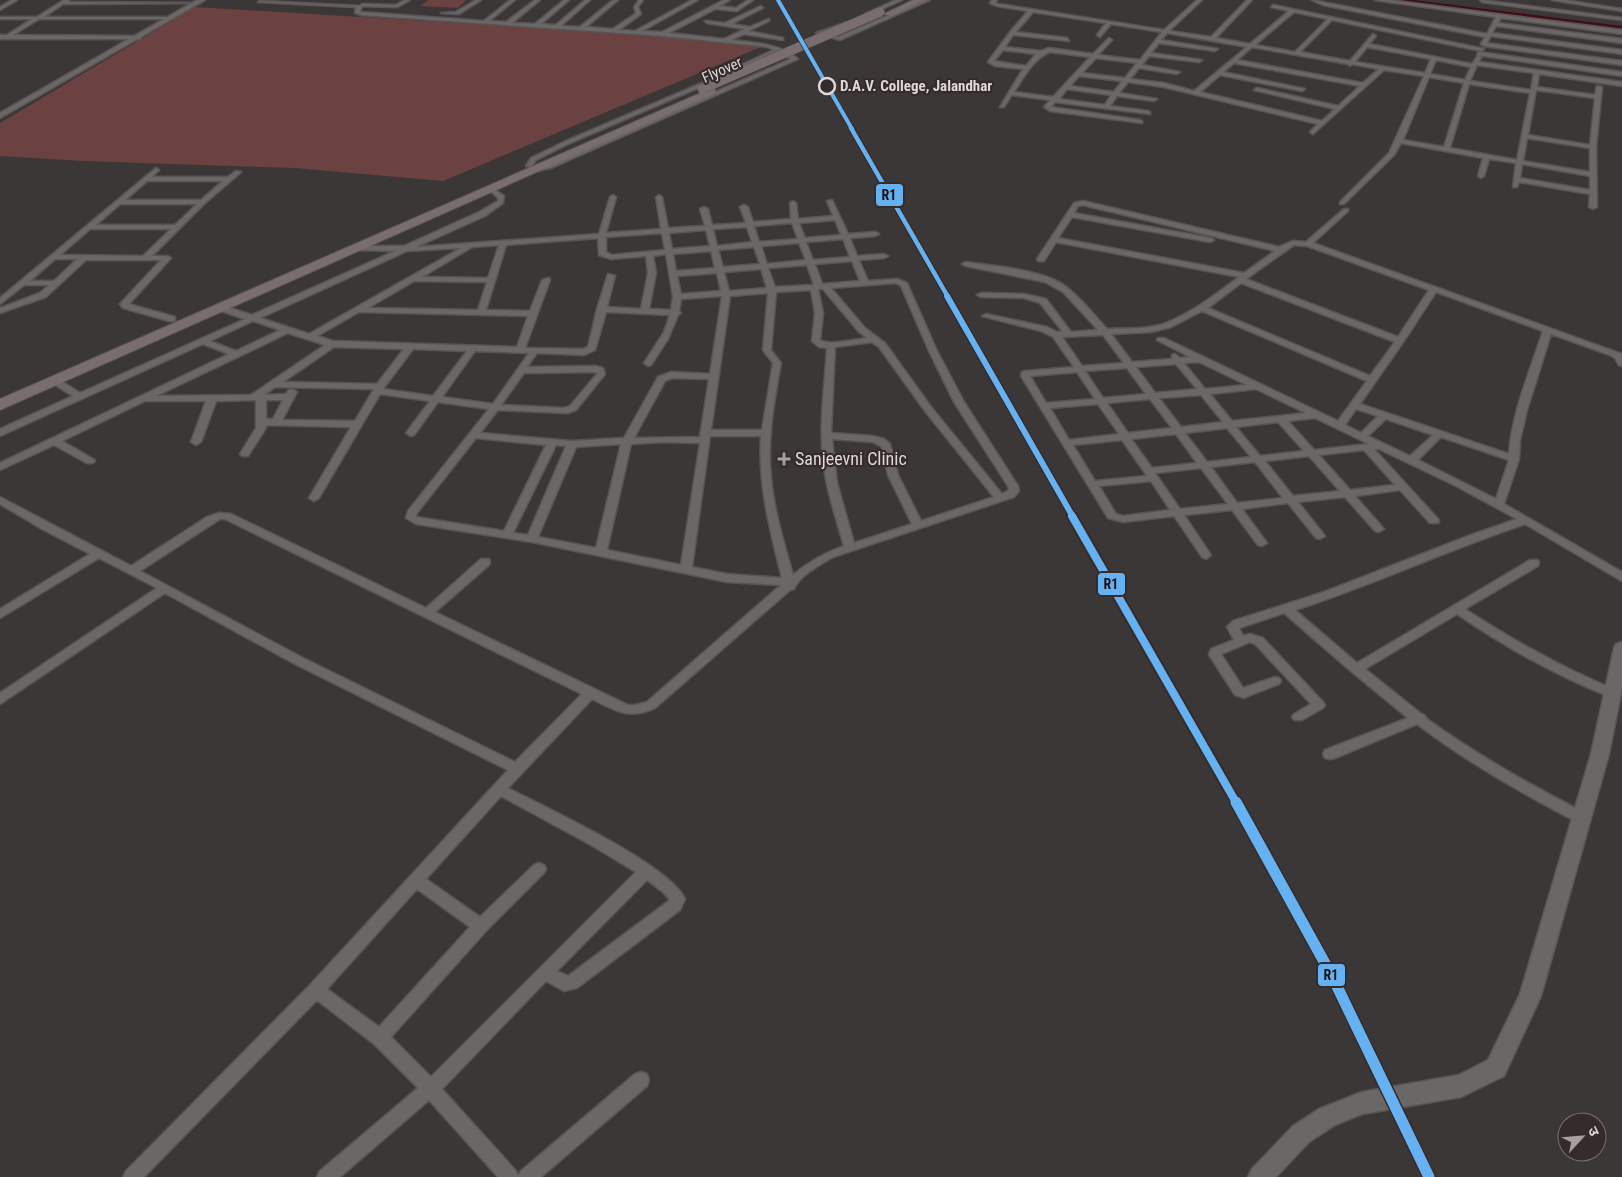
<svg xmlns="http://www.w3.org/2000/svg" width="1622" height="1177" viewBox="0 0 1622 1177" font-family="'Roboto Condensed','Noto Sans Devanagari',sans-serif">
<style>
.green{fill:#6b4241}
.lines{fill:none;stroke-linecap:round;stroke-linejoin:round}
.canal{fill:#420d12;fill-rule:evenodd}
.minor-casing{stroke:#585454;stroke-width:3}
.tertiary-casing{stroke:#585454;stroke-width:3}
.primary-casing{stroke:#585454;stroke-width:2}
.minor{fill:#6b6766;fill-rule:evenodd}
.tertiary{fill:#6b6766;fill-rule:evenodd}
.primary{fill:#796e6d;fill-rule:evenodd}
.primary-bridge-casing{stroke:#585454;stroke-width:10;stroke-linecap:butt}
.primary-bridge{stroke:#796e6d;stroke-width:9}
.rail-1-far4-casing{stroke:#352b2a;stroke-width:5.5}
.rail-1-far3-casing{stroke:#352b2a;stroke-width:7}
.rail-1-far2-casing{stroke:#352b2a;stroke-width:9}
.rail-1-far1-casing{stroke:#352b2a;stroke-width:12}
.rail-1-casing{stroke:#352b2a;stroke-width:14}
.rail-1-far4{stroke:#66b1f2;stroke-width:4}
.rail-1-far3{stroke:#66b1f2;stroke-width:4.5}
.rail-1-far2{stroke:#66b1f2;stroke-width:6}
.rail-1-far1{stroke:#66b1f2;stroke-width:8}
.rail-1{stroke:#66b1f2;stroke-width:11}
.stop-dot{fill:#352b2a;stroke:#dfd8d8;stroke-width:2.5}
.poi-dot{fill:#a6a0a0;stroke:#352b2a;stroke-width:2}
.labels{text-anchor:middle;stroke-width:4.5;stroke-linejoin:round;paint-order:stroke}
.far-street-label{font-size:15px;fill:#dfd8d8;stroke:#352b2a}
.far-stop-label{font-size:15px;font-weight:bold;fill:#dfd8d8;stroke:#352b2a;text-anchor:start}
.poi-label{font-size:18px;fill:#dfd8d8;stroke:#352b2a;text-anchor:start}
.line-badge{stroke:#352b2a;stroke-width:2}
.pale-badge-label{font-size:14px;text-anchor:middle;font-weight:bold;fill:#111}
</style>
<rect width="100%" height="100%" fill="#3c3737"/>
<!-- green -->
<path class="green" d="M429,0H466L458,8L420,6Z
M195,7L628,33L763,46L443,181L295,168L83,161L0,156V123Z"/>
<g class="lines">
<!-- canal -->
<path class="canal" d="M1396,0H1414L1622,26V30Z"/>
<defs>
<path id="minor" d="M12,0H17L0,10V7Z
M64,0H69L68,2L200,3L63,4L44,17H172L174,18L172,19H39L13,35L142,36L140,39H0V35H7L32,19H0V17H37Z
M405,0H410L397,7L362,6L360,12L484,21L510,0H515L489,21L506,22L535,0H540L512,23L535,24L564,0H569L541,24L556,25L585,0H590L561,26L580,27L613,0H618L586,27L613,29L635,14L636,13L634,7L639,0H643L638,7L641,14L619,30L635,31L692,0H698L642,31L662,32L724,0H730L719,6L736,8L748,0H753L737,11L715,9L669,33L724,39L745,29L707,23L705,21L725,23L761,6L763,8L731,24L750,27L769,19V21L748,31L783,38V40L744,34L731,40C755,43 779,43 798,59L551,168L537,171L534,169L535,168L547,165L791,59L778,53L730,74L728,71L774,50L768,47L663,36L361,15L355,13L356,7L258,2L260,1L360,6L362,4L396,5Z
M476,0H481L459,14L441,13L456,12Z
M896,0H902L869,15L865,14Z
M924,0H930L840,40L816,33L848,22V24L824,33L838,37Z
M992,0H997L995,3L998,4L1164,30L1197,0H1202L1169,31L1211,37L1247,0H1252L1216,38L1250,44L1289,11L1271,7L1273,5L1484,49L1481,51L1332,20L1300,52L1350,61L1373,34L1376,36L1369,44L1472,64L1478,55L1481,57L1479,62L1622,82V86L1539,74L1537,87L1595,95L1597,86L1602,87L1596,147L1597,207L1593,209L1589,207L1590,194L1519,182L1517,187H1513L1516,163L1489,159L1484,176L1481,178L1478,176L1483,158L1401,143L1394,155L1344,204H1340V202L1389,153L1424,76L1384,70L1313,134L1310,132L1318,124L1164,87L1128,82L1119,93L1157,99L1154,101L1117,96L1110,106L1148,111L1150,112V114L1055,102L1051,107L1140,120L1142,121V123L1050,111L1044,107L1050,100L1012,95L1004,107H1000L1023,69L995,66L988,62L1010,32L1028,11L997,6L990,3ZM1033,12L1106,23L1097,35L1100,37L1111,24L1162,32L1140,60L1098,55L1112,40L1109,38L1093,54L1049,48L1041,51L1005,47L1013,35L1069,41L1067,38L1016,32ZM1294,12L1328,19L1295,52L1255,45ZM1167,33L1247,47L1194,91L1164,83L1130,79L1139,68L1177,74L1180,72L1142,65L1149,56L1199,62L1202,60L1151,53L1159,43L1215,51L1218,49L1161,40ZM1252,47L1348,64L1350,66L1352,64L1379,69L1363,83L1237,60ZM1367,47L1431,59L1425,73L1355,62ZM1003,50L1036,54L1026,66L994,61ZM1050,52L1090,57L1053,97L1014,92C1024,77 1033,59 1050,52ZM1096,58L1137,63L1125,78L1082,73ZM1436,60L1471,67L1465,80L1430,74ZM1234,63L1360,86L1338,106L1257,88L1254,90L1335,109L1322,121L1200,92L1220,75L1302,91L1305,89L1223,72ZM1477,65L1534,73L1531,90L1470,81ZM1079,76L1122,81L1114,92L1070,86ZM1429,77L1464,83L1444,147L1403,140ZM1469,84L1530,93L1517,160L1450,148ZM1067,89L1111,95L1105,105L1059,99ZM1536,90L1595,98L1590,145L1528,135ZM1527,138L1590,148V172L1523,161ZM1522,164L1590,176V190L1520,178Z
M1312,0L1487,34L1496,17L1375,0H1388L1622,30V34L1501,18L1498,23L1622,39V43L1496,26L1492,33L1622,50V54L1491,36L1487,43L1622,61V65L1484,46L1481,44L1485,37L1323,5Z
M1480,0L1622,18V20L1482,2Z
M1552,0H1564L1622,9V11Z
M1479,52L1622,72V76L1477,55Z
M709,80L714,81L570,143L536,160L531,167L526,166L531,158L566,141Z
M156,168L159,170L152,177H228L236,171L241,172L205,203L152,256H167L171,258L129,304L175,317V321H169L123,308L120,304L161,260H86L46,297L0,313V308L40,293L49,285H24L0,304V298ZM147,181H223L201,200H125ZM120,204H197L175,225H96ZM90,229H171L143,256L60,255ZM55,259H77L54,281H30Z
M491,187L504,196L503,203L485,216L416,247L599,234L610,197L613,195L616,197L606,233L661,229L656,197L659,195L662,197L668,228L705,226L700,209L704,207L708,209L712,225L746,223L740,207L744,205L748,207L753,222L791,219L790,203L793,201L796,203L798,219L833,216L827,201L832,200L848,234L875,232L879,234L875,236L850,238L857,256L884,254L888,256L884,258L859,260L868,281L897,279L907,283L937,351L964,402L1018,486L1019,491L1014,497L833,557C820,565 800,575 794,589L790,590L655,708C630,720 616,711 592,699L508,788C546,808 669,864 685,899L680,910L577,988L564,991L546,981L442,1089L516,1171L518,1176L521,1171L635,1074L641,1072L647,1074L649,1080L647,1086L541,1177H498L429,1100L340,1177H317L320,1171L418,1088L374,1044L317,1000L144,1177H123L126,1171L310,985L508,770L295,664L165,593L0,704V693L157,588L99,558L0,618V609L90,554L42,529L0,504V497L131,566L207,517L219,513L231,514L426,608L481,559H489L490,562L489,565L435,612L628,705H635L647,702L781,585L727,582L532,542L416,524L406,518L408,511L489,409L438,402L414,435L411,436L406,433L430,401L380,394L319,498L314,501L309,498L351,427L266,425V428L248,456H242L240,454L256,428V400L216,401L201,442L196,445L191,442L206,401H145L62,441L93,459L95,461L93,463H87L54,445L0,470V463L229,354L203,344L0,436V429L73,396L52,383V379H58L80,393L245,319L218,310V306H224L252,315L395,251L358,250L354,248L355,246H404L479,212L498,201V198L488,189ZM835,220L841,235L805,238L799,223ZM792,223L798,239L759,242L754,226ZM747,227L752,242L717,246L713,229ZM706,230L710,246L672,249L669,233ZM662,233L665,250L612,255L606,252V237ZM598,238L599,255L611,259L646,256L648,273L641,309L607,307L615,276L608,274L597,309L588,347L583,349L525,348L550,280L549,278L542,280L530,311L486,310L506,245ZM843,239L850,257L813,260L806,242ZM799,243L806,260L767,264L761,246ZM499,245L488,278L422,277L472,247ZM754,247L760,264L723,267L718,250ZM461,248L309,334L260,318L407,251ZM711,251L715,268L676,271L673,254ZM666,254L673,297L671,310L649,309L656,273L653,256ZM852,261L860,281L822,284L815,264ZM807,265L814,285L775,287L768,268ZM761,269L767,288L729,291L724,272ZM717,273L721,291L681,294L677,276ZM414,281L487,282L478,310L368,308ZM896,283L901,286L929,351L954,402L1008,486L1009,490L1002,494L931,407L885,343L865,328L831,288ZM818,289H823L859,332L867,338C856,339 829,346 820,340L823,313ZM811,290L815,313L812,341L819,347L827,348C825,385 819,422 823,460C826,489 836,518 844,546C824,553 809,562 793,575C784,543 774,511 771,478C767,439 774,401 781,363L771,350L776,292ZM768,293L763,350L773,363L762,430H711L730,296ZM722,296L710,374L671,372L658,377L624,438L572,441L480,433L498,410L568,413L576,410L605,374L603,368L596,366L527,367L537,353L584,355L595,350L606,312L670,315L664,332L644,363L648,366L651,365L668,339L678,315L681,313L679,311L681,299ZM359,312L528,316L517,347L333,341L317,336ZM253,321L280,330L236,351L210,341ZM288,333L325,345L251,395L156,396ZM872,342L879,347L925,411L994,497L921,521L898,475L890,444L884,439L873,436L831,433L835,347ZM334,347L404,349L377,384L283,382ZM413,349L467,351L433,396L383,389ZM475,351L529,353L493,404L442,397ZM596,372L597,374L570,406L564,408L501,405L524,373ZM672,378L709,379L700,437L634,438L665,381ZM275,387L374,389L355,421L282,420L297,392L292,389L289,390L286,394L264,395ZM266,400H283L273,419H266ZM710,436H761C758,485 770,531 782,578L727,574L692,567ZM476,438L546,445L504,531L416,517L417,513ZM832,439L873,442L882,447L888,475L912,524L854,543L837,483ZM664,442L700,443L681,565L607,550L631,444ZM621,444L596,548L538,537L576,447ZM556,445L566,446L528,535L513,533ZM220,519H225L582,694L515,762L303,658L140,571ZM501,796L591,845L636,872L431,1077L391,1037L486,931L544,873L546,869L544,865L539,863L534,865L480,917L426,879ZM647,880L663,892L670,900L568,976L557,971ZM417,889L470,927L379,1027L327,989Z
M1083,201L1279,247L1293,241L1306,242L1344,209H1348V211L1313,243L1622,354V366L1619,365L1615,358L1610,355L1551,334L1527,410L1520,440L1519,459L1504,504L1622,572V581L1525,524C1447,550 1373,585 1295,610L1357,663L1530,560H1538L1539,563L1538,566L1465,609C1514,641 1564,669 1618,691L1620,694L1618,697H1610C1555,675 1505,647 1457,614L1365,669L1420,713L1424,715L1427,719C1477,755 1530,785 1585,813L1587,817L1585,821L1580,823L1575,821C1520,792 1467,762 1417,724L1335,758L1330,759L1325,758L1323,754L1325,750L1408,718L1352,672L1284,613L1239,628L1243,636L1250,634L1263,638L1323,702L1325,705L1323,708L1302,720H1294L1292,717L1294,714L1311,704L1255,644L1250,642L1221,654L1243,688L1275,677L1279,678L1281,681L1279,684L1248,696L1244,698L1235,695L1209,655L1211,649L1234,640L1227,627L1233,621L1324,592L1471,535L1517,519L1456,486L1379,449H1374L1438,519L1439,521L1438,523H1430L1400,490L1355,496L1384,529L1379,532L1375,531L1345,497L1298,502L1325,536L1320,539L1316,538L1288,503L1242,509L1267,543L1262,546L1258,545L1232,510L1184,515L1211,555L1206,559L1202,557L1174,516L1123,522L1108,518L1021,376L1022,372L1025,371L1074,367L1053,337L1041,331L982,316L986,314L1047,327L1057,332H1063L1040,303L1024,298L981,297L977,295L981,293L1024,294L1046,299L1071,332L1098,330L1063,292L1045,282L966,266L962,264L966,262C996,267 1047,269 1070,290C1083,301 1095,316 1107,329C1126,328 1148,330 1166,323C1193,312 1216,294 1239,277L1056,242L1044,261H1038L1037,259L1074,203ZM1083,205L1275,251L1244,273L1058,238L1072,217L1210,242L1214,240L1210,238L1074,213L1078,206ZM1294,245L1307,246L1429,290L1398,337L1246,279ZM1241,283L1395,342L1370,376L1208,308ZM1436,292L1543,331C1530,371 1512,412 1509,454L1360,404L1404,341ZM1202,311L1367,381L1338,421L1164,338H1158L1157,340L1190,357L1180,358L1175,354L1172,355V359L1132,362L1111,334L1151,332L1171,327ZM1103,335L1124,363L1082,366L1062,337ZM1199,362L1247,385L1205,389L1184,363ZM1176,364L1197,389L1155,393L1136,367ZM1127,368L1146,394L1103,398L1085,371ZM1077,372L1095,399L1046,403L1030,376ZM1256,389L1306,413L1232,421L1210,394ZM1201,395L1223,422L1181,427L1159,398ZM1150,399L1172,428L1128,433L1107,403ZM1098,404L1119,434L1069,440L1050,408ZM1356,409L1378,416L1361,433L1345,425ZM1315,418L1369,444L1314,450L1288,421ZM1386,419L1433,435L1410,456L1368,436ZM1278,422L1304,451L1260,456L1236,427ZM1227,428L1251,457L1207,462L1185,433ZM1176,434L1197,463L1152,468L1131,439ZM1441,437L1509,460L1496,499L1418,460ZM1122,440L1147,476L1095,481L1073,445ZM1364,450L1395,485L1350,490L1319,455ZM1309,456L1340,491L1293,496L1265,461ZM1255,462L1283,498L1237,503L1211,467ZM1201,468L1228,504L1180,509L1155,473ZM1151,481L1170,510L1123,516L1116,514L1099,486Z"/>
<path id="tertiary" d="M197,0H205L0,118V113Z
M1622,642V688L1609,754L1541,996L1504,1076L1461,1097L1362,1114L1335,1125L1309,1142L1276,1177H1248L1252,1169L1293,1126L1319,1109L1362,1092L1459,1075L1488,1060L1520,994L1591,754L1614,648L1616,644Z"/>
<path id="primary" d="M913,0H924L891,16L884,14Z
M712,88L715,89V93L0,410V399Z"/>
</defs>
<!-- minor casing -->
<use href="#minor" class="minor-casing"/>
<!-- tertiary casing -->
<use href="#tertiary" class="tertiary-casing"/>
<!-- primary casing -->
<use href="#primary" class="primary-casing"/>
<!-- minor -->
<use href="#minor" class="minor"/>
<!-- tertiary -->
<use href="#tertiary" class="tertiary"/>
<!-- primary -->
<use href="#primary" class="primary"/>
<defs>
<path id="primary-bridge" d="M702,89L880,12"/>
</defs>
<!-- primary-bridge casing -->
<use href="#primary-bridge" class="primary-bridge-casing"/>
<!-- primary-bridge -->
<use href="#primary-bridge" class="primary-bridge"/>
<defs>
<path id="rail-1-far4" d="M778,0L852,129"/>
<path id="rail-1-far3" d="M851,128L948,297"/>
<path id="rail-1-far2" d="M947,296L1073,517"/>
<path id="rail-1-far1" d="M1072,516L1237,804"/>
<path id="rail-1" d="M1236,802L1332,976L1429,1177"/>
</defs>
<!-- rail-1-far4 casing -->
<use href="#rail-1-far4" class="rail-1-far4-casing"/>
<!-- rail-1-far3 casing -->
<use href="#rail-1-far3" class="rail-1-far3-casing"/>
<!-- rail-1-far2 casing -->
<use href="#rail-1-far2" class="rail-1-far2-casing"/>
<!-- rail-1-far1 casing -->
<use href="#rail-1-far1" class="rail-1-far1-casing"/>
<!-- rail-1 casing -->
<use href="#rail-1" class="rail-1-casing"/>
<!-- rail-1-far4 -->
<use href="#rail-1-far4" class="rail-1-far4"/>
<!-- rail-1-far3 -->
<use href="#rail-1-far3" class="rail-1-far3"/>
<!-- rail-1-far2 -->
<use href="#rail-1-far2" class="rail-1-far2"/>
<!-- rail-1-far1 -->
<use href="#rail-1-far1" class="rail-1-far1"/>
<!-- rail-1 -->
<use href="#rail-1" class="rail-1"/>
</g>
<!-- markers -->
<circle class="stop-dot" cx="827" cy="86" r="8"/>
<path class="poi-dot" d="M781.5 451.5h5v5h5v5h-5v5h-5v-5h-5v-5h5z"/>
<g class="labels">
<!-- far-street labels -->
<g class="far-street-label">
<text transform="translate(722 70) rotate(-24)" y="5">Flyover</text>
</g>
<!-- far-stop labels -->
<g class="far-stop-label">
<text x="840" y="91">D.A.V. College, Jalandhar</text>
</g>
<!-- poi labels -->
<g class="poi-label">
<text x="795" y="465">Sanjeevni Clinic</text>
</g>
</g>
<g class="line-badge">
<rect x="875" y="183" width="29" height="24" rx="5" fill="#66b1f2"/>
<rect x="1097" y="572" width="29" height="24" rx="5" fill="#66b1f2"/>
<rect x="1317" y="963" width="29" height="24" rx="5" fill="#66b1f2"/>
</g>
<g class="pale-badge-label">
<text x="889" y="200">R1</text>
<text x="1111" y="589">R1</text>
<text x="1331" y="980">R1</text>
</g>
<!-- north arrow -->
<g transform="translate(1582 1137) rotate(64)"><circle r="24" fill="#352b2a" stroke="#797070"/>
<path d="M0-4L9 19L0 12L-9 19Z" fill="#a6a0a0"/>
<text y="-8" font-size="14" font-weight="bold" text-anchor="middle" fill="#dfd8d8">उ</text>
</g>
</svg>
